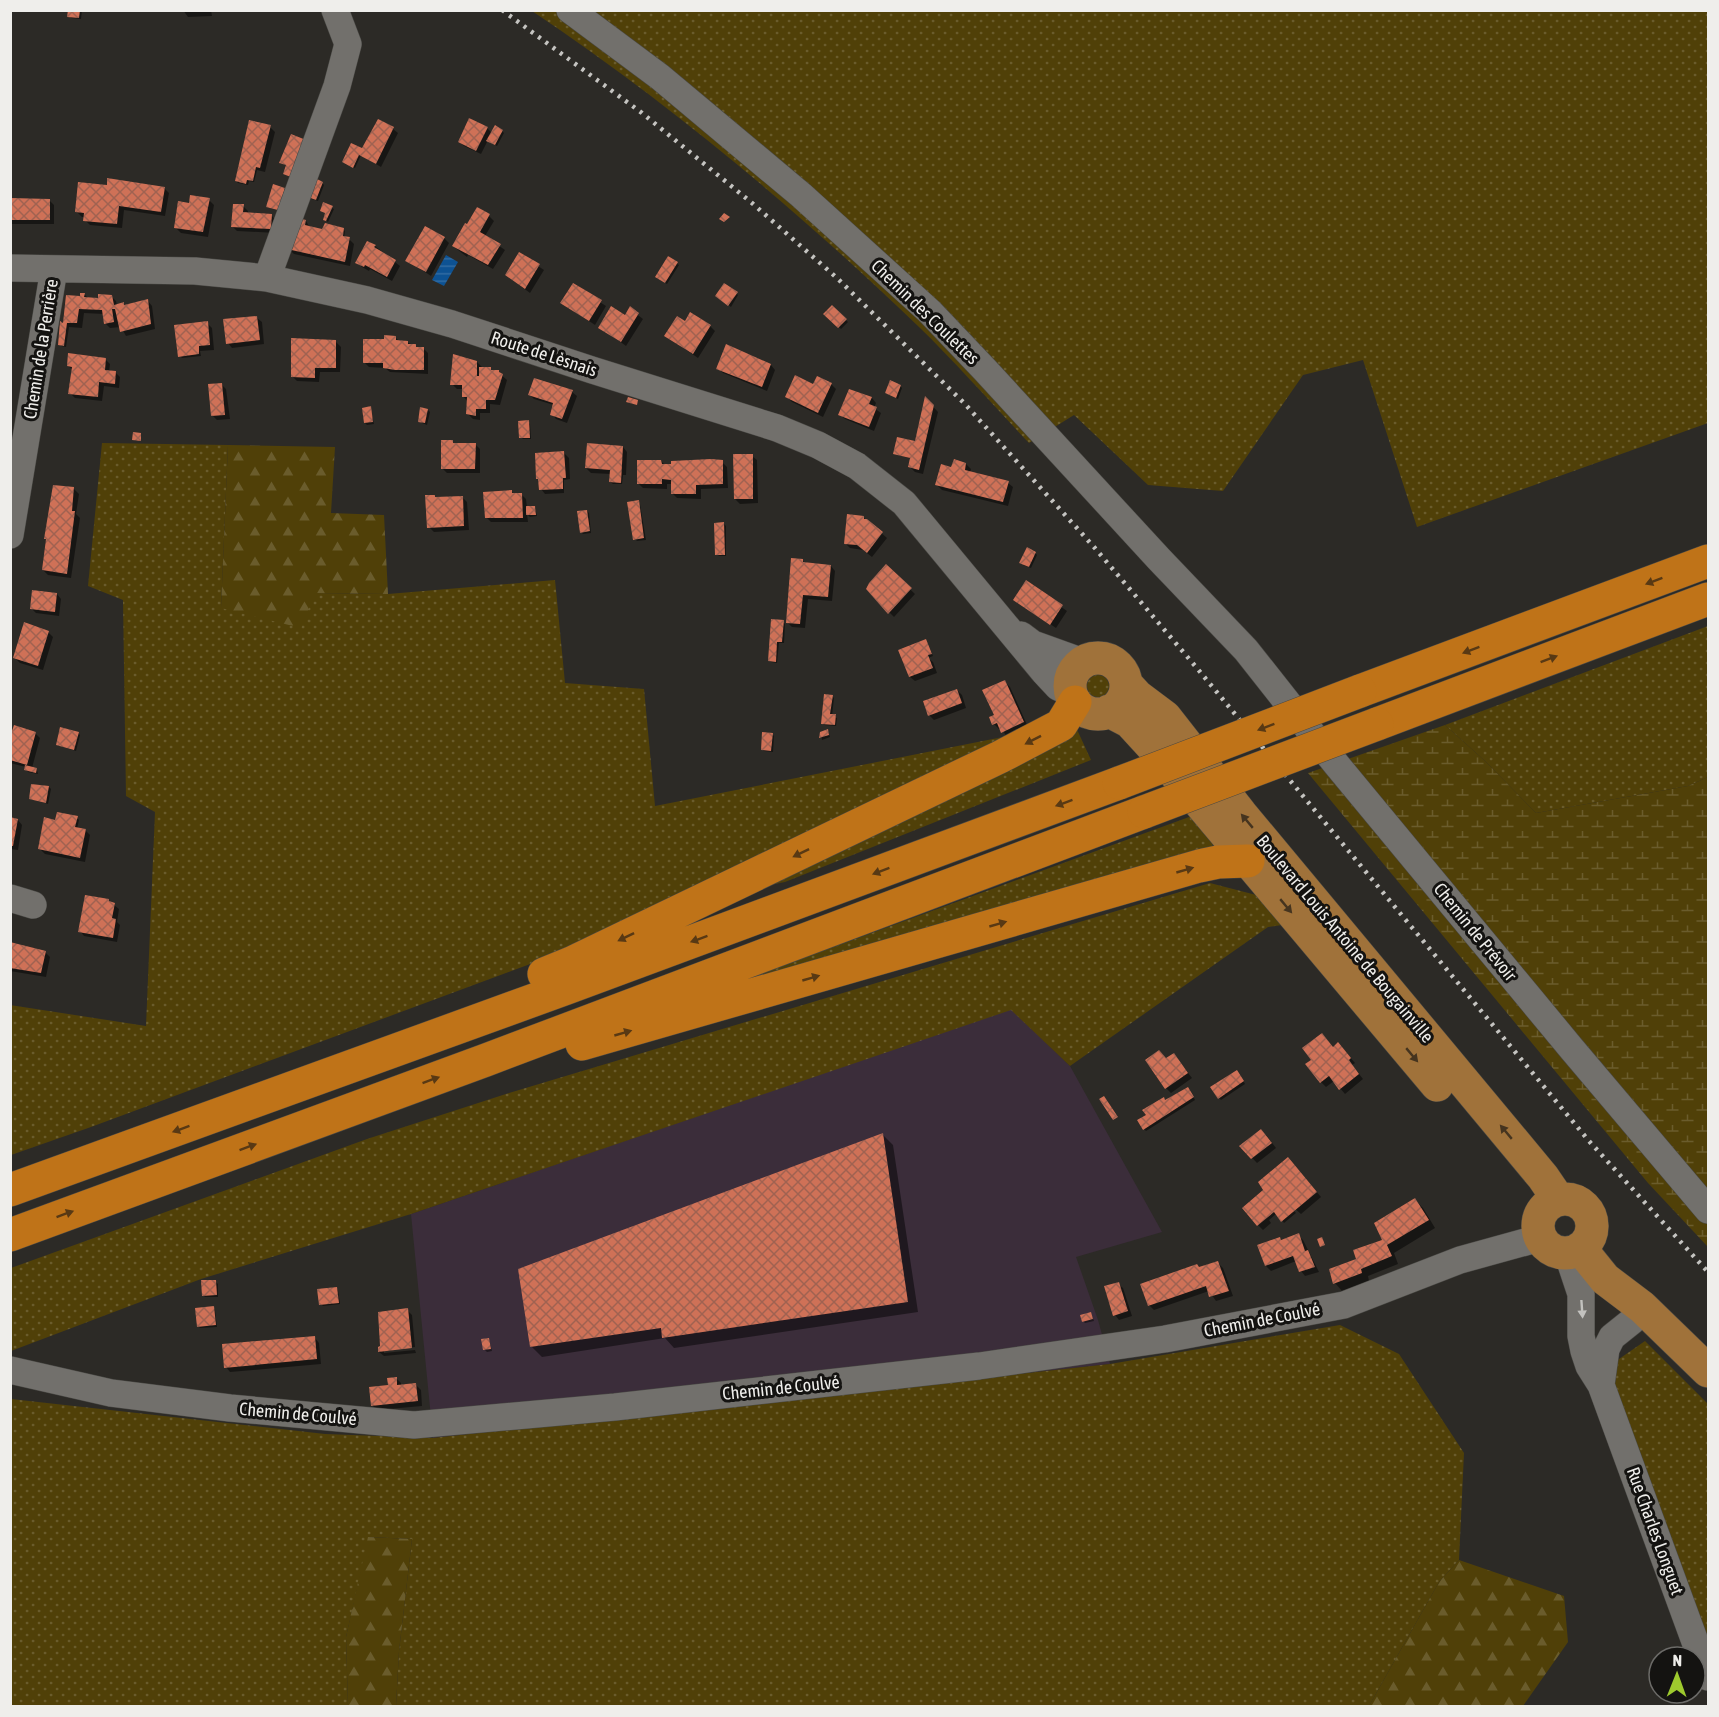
<svg xmlns="http://www.w3.org/2000/svg" width="1719" height="1717" viewBox="0 0 1719 1717" font-family="'Asap Condensed',sans-serif">
<style>
.commercial{fill:#3b2d3a}
.grass{fill:url(#grass-dots)}
.forest{fill:url(#forest-firs)}
.wetland{fill:url(#wetland-marsh)}
.water{fill:url(#water-rules)}
.shadow{fill:#0007}
.building{fill:url(#building-cross-hatch)}
.lines{fill:none;stroke-linecap:round;stroke-linejoin:round}
.minor-casing{stroke:#494844;stroke-width:28}
.major-casing{stroke:#494844;stroke-width:34}
.highway-casing{stroke:#494844;stroke-width:34}
.minor{stroke:#72706c;stroke-width:27}
.major{stroke:#a0723a;stroke-width:33}
.highway{stroke:#bf7318;stroke-width:33}
.rail{stroke:#c5c4c1;stroke-width:4.5;stroke-dasharray:3 6;stroke-linecap:butt}
.highway-bridge-casing{stroke:#494844;stroke-width:34;stroke-linecap:butt}
.highway-bridge{stroke:#bf7318;stroke-width:33}
.oneway{fill:#583914}
.oneway2{fill:#45341f}
.oneway3{fill:#c3c2bf}
.labels{text-anchor:middle;stroke-width:6;stroke-linejoin:round;paint-order:stroke}
.street-label{font-size:18px;fill:#efeeeb;stroke:#141311}
</style>
<defs>
<pattern id="grass-dots" width="8" height="8" patternUnits="userSpaceOnUse" patternTransform="scale(1.5)"><rect width="8" height="8" fill="#504008"/><path d="M2 2h.1M6 6h.1" fill="none" stroke="#6a5c2c" stroke-width="1.8" stroke-linecap="round"/></pattern>
<pattern id="forest-firs" width="22" height="20" patternUnits="userSpaceOnUse" patternTransform="scale(1.5)"><rect width="22" height="20" fill="#504008"/><path d="M5 1l3.5 6h-7zM16 11l3.5 6h-7z" fill="#6a5c2c"/></pattern>
<pattern id="wetland-marsh" width="20" height="14" patternUnits="userSpaceOnUse" patternTransform="scale(1.5)"><rect width="20" height="14" fill="#504008"/><path d="M1 5h8M5 5V1M11 12h8M15 12V8" fill="none" stroke="#6a5c2c"/></pattern>
<pattern id="water-rules" width="6" height="5" patternUnits="userSpaceOnUse" patternTransform="scale(1.5)"><rect width="6" height="5" fill="#0d5293"/><path d="M0 2.5h6" fill="none" stroke="#316ba2"/></pattern>
<pattern id="building-cross-hatch" width="8" height="8" patternUnits="userSpaceOnUse" patternTransform="scale(1.5)"><rect width="8" height="8" fill="#cf7157"/><path d="M0 0l8 8M0 8l8-8" fill="none" stroke="#a06251"/></pattern>
</defs>
<rect width="100%" height="100%" fill="#2c2a26"/>
<!-- commercial -->
<path class="commercial" d="M1011,1009L1070,1066L1162,1232L1076,1257L1098,1320L1110,1364L433,1438L411,1214Z"/>
<!-- grass -->
<path class="grass" d="M532,11H1708V423L1417,527L1363,360L1303,375L1223,491L1148,485L1074,415L1029,443C992,404 957,364 919,327C802,214 667,101 532,11Z
M102,443L228,445L221,608L315,593L388,594L555,580L565,683L644,689L655,806L1074,723L1091,760L785,882L656,907L533,963L91,1127L11,1155L10,1005L146,1026L155,812L126,796L123,600L88,586Z
M1708,626V777L1688,786L1536,813L1485,761L1445,725Z
M1087 686a11 11 0 1 1 22 0a11 11 0 1 1-22 0Z
M1200,813L1214,832L1212,850L740,981Z
M1210,883L1260,896L1289,924L1268,927L1070,1066L1011,1010L411,1214L201,1279L11,1351V1268L367,1139L509,1093Z
M1340,1325L1399,1354L1464,1453L1459,1560L1439,1582L1369,1706H396L399,1651L412,1539L369,1537L346,1637L348,1706H11V1399L325,1434L433,1438L1110,1364Z
M1645,1341L1708,1404V1645L1606,1368Z"/>
<!-- forest -->
<path class="forest" d="M228,445L335,447L331,513L384,515L388,594L315,593L301,628L221,608Z
M368,1537L412,1539L399,1651L396,1706H348L346,1637Z
M1459,1560L1564,1596L1568,1642L1523,1706H1369L1439,1582Z"/>
<!-- wetland -->
<path class="wetland" d="M1445,725L1485,761L1536,813L1688,786L1708,777V1247L1648,1183L1308,773Z"/>
<!-- water -->
<path class="water" d="M446,255L458,262L444,286L432,280Z"/>
<!-- shadow -->
<path class="shadow" d="M69,10H82L81,19L71,18L69,16Z
M183,10H211L212,16L188,17Z
M270,127L275,132L265,172L257,170L254,182L249,181L248,185L238,183L236,181Z
M487,128L492,133L502,131L504,133L497,146L488,140L481,154L464,146L459,141Z
M393,129L398,133L381,167L361,155L355,168L345,164L361,150Z
M322,183L324,185L318,201L309,198Z
M164,188L169,193L165,216L124,210L122,228L90,225L85,220V217H82L77,212Z
M10,200H49L54,205V224H12Z
M209,200L214,205L208,237L181,233L176,228L190,205Z
M324,204L334,209L328,222L325,219L327,214Z
M243,206L248,211V214L272,216L276,221V233L237,231L232,226Z
M489,216L494,221L485,236L505,250L493,269L468,255L467,257L453,246Z
M306,221L310,228L323,232L343,229L345,231L344,238L349,239L354,244L350,266L294,254L289,249Z
M444,238L449,243L431,276L407,260Z
M375,246L400,266L392,281L370,269L369,271L362,267L357,262Z
M520,254L544,270L530,293L518,284Z
M668,258L679,265L667,284L659,279Z
M573,285L606,306L595,325L562,303Z
M84,294L88,298L99,299L111,296L116,301L117,306L123,304L126,306L148,301L152,306L155,329L126,336L121,327L110,328L105,323L104,314L84,313L82,328L69,327L66,347L61,346L59,344L65,324Z
M737,294L738,295L731,307L719,298Z
M832,307L848,322L841,329L825,314Z
M630,309L643,319L626,346L600,327L626,317Z
M257,318L262,322L264,344L232,348L228,343Z
M207,323L212,328L214,350L200,351L201,356L182,358L180,356Z
M685,323L710,326L715,331L698,358L676,343Z
M395,337L400,342H407L418,348H423L428,353V374L390,372L385,368L369,367L364,362L385,341Z
M336,342L341,347L340,372H320L319,382L297,381L292,376Z
M105,359L110,364L109,372H115L120,377L119,388L104,386L102,401L75,398L70,393L73,370L68,366Z
M477,362L482,367L498,372L507,380L500,405L490,404V413H480V420L473,419L468,414V402L463,396V389H457L452,384Z
M771,365L775,370L767,391L723,373L718,368Z
M535,380L572,392L577,396L567,423L556,419L552,414L554,405L534,399L529,394Z
M221,384L226,389L230,419L217,420L212,415Z
M831,384L836,389L823,417L792,402L787,397L814,386Z
M900,386L902,388L898,399L887,393Z
M849,391L872,398L876,403L874,408L881,413L874,431L845,419L840,415Z
M926,399L938,412L923,474L915,472L910,467L912,459L895,454L916,442Z
M370,408L374,424L367,425L365,423Z
M428,410L430,412L427,425L422,423L420,421Z
M528,422L530,424L531,439H523L521,437Z
M452,442L454,444H475L480,449V473H447L442,468Z
M623,447L627,452L626,475H623L622,484H613L610,482L611,474L591,473L586,468Z
M564,453L569,458L570,479L564,480V493L545,494L541,489L540,481L538,479Z
M752,456L757,460L758,503L740,504L735,499Z
M661,461L665,465L722,462L727,467L728,488L701,489V499L677,498L673,494V484H667V489L643,488L638,483Z
M966,464L971,469L970,473L1008,483L1013,487L1008,506L942,490L937,485L952,468Z
M74,489L79,494L76,514L80,518L71,578L48,575L43,570L46,539Z
M512,492L514,495L521,494L526,499L527,508L535,507L537,516L530,517L527,514L528,522H491L486,517Z
M434,496L437,499L462,497L467,502L469,530L434,532L429,527Z
M638,502L640,504L646,540L637,541L635,539Z
M587,511L589,513L591,533L583,534L581,532Z
M863,517L887,538L872,557L863,550L850,548L845,543Z
M724,524L726,526V556H719L717,554Z
M1035,553L1037,555L1031,568L1023,565Z
M803,561L806,564L831,566L835,571L832,601L808,599L805,628L792,627L787,622Z
M886,566L915,594L894,617L877,600Z
M1026,582L1067,611L1056,628L1014,600Z
M57,594L61,599L59,616L36,613L31,608Z
M783,622L785,624L784,643H779L777,663L771,662L769,660Z
M48,632L53,637L43,670L20,663L15,658Z
M927,643L933,656L928,658L933,662L937,673L915,681L910,677Z
M1005,682L1010,687L1028,727L1007,737L1001,728L999,729L994,724Z
M957,690L962,695L966,708L934,720L929,715Z
M832,696L834,698L832,716L837,718L836,726L824,725L822,723Z
M827,730L830,737L822,740L821,733Z
M35,733L40,738L32,768L37,770L38,774L28,772L26,767L10,763V742Z
M78,733L80,735L76,751L58,745Z
M772,734L774,736L773,752L764,751L762,749Z
M49,787L51,789L48,804L31,798Z
M77,818L79,820L77,829L86,831L90,835L85,862L45,854L40,849L54,821Z
M10,819L18,820L22,825L18,850L10,849Z
M109,901L119,909L117,922L120,925L117,942L84,936L80,931Z
M10,944L45,952L50,957L46,977L10,971Z
M1333,1048L1343,1049L1355,1063L1352,1065L1363,1079L1345,1094L1334,1081L1326,1087L1321,1082Z
M1174,1055L1192,1078L1171,1093L1166,1088V1060Z
M1239,1074L1245,1084L1221,1100L1219,1098Z
M1190,1091L1195,1100L1146,1131L1144,1129L1148,1116L1166,1102Z
M882,1134L893,1145L918,1312L674,1348L665,1338L542,1357L531,1346Z
M1266,1135L1276,1148L1257,1163L1241,1146Z
M1293,1164L1321,1197L1301,1214L1293,1207L1292,1209L1296,1213L1284,1223L1277,1213L1269,1220L1271,1223L1263,1230L1258,1225Z
M1415,1200L1423,1208L1435,1228L1394,1253L1398,1264L1368,1276L1369,1281L1342,1291L1335,1283L1358,1260L1385,1240Z
M1298,1235L1303,1240L1319,1272L1305,1276L1301,1271L1296,1261L1271,1271L1266,1266L1259,1246Z
M1218,1263L1223,1268L1233,1296L1216,1301L1209,1291L1154,1310L1149,1305L1200,1268Z
M216,1282L218,1284V1297H205L203,1295Z
M1118,1284L1123,1288L1132,1316L1119,1320L1115,1315Z
M336,1288L338,1290L340,1304L323,1306L321,1304Z
M213,1308L215,1310L217,1327L200,1328L198,1326Z
M407,1310L412,1315L415,1347L384,1350V1353L415,1350L416,1353L384,1356L379,1352Z
M1091,1314L1094,1321L1085,1323L1083,1321Z
M315,1338L319,1343L321,1364L230,1372L226,1367Z
M489,1340L492,1351L487,1352L485,1350Z
M396,1378L401,1383V1387L416,1385L421,1390L422,1406L377,1410L372,1405Z"/>
<!-- building -->
<path class="building" d="M68,10H80L79,18L67,17Z
M469,118L488,127L476,151L458,142Z
M378,119L394,127L376,164L359,155L353,168L342,162L351,143L362,148Z
M249,120L271,125L260,168L256,167L253,181L247,180L246,184L235,181Z
M495,125L503,130L495,145L486,141Z
M291,134L306,140L291,177L283,174L286,165L279,163Z
M313,177L323,182L316,200L305,196Z
M107,178L165,187L161,212L119,206L117,224L83,221L84,213L75,212L78,182L107,185Z
M273,184L285,188L278,210L266,207Z
M190,195L210,198L203,232L174,228L178,201L189,203Z
M10,198L50,199V220H10Z
M323,202L333,206L326,221L323,220L325,213L320,211Z
M233,204H244L243,212L272,214L271,229L231,227Z
M477,207L490,214L480,232L501,244L488,265L452,246L465,223L467,224Z
M724,213L730,217L724,222L719,219Z
M295,217L306,220L305,225L322,229L325,223L344,228L343,236L350,237L345,262L287,249Z
M425,226L445,237L426,272L405,261Z
M367,241L376,245L374,247L396,260L387,277L365,265L364,267L355,263Z
M519,252L540,264L525,289L505,275Z
M668,256L678,262L665,283L655,277Z
M573,283L602,300L589,321L560,303Z
M724,283L738,292L728,306L715,296Z
M80,293H85L84,297L98,298V294L112,295L114,305L124,302V305L148,299L151,324L120,332L115,309H112L114,322L104,324L102,310L79,309L77,323H67L64,346L58,345L60,321L63,323L66,295L80,296Z
M832,305L847,319L838,328L823,314Z
M611,306L625,315L630,306L639,313L621,342L598,328Z
M690,312L711,325L693,354L664,336L677,316L685,321Z
M257,316L260,340L226,344L223,319Z
M208,321L210,345L199,346V354L178,357L174,325Z
M384,335L396,336V340L408,341V344H416V347H424V370H395L383,368V363H363V339H384Z
M291,338L336,340V368H315V378L291,377Z
M726,344L771,364L762,387L716,369Z
M68,353L106,358L105,370L116,371L115,384L99,382L98,397L68,394L72,367L67,366Z
M453,354L477,361V376H479V367H491V370H499V372L503,374L495,400H486V409H476V416L466,414L467,397H462V385H450Z
M795,375L813,384L817,376L832,383L818,413L785,397Z
M534,378L573,390L562,419L550,415L553,403L528,395Z
M890,380L901,385L896,398L885,393Z
M222,383L225,415L211,416L208,384Z
M849,389L872,397L869,404L877,407L869,427L838,415Z
M925,396L934,405L919,470L908,467L910,458L893,454L897,437L915,441Z
M628,397L638,400L637,405L626,402Z
M371,406L373,422L364,423L362,408Z
M420,407L428,409L425,423L418,422Z
M529,420L530,438H519L518,421Z
M133,432L141,433V441L132,440Z
M441,440H453V443H476L475,469H441Z
M587,443L623,446L621,483L609,482L610,470L585,468Z
M564,451L566,478H563V489L539,490L538,479H536L535,453Z
M733,454H753V499H734Z
M711,459L723,460V484L696,485V494H671V480L662,479V484H637V460H661L662,464H671V461Z
M954,459L966,463L965,470L1009,481L1003,502L935,485L941,464L951,467Z
M53,485L74,487L72,511H75L67,574L42,570L46,539H44Z
M512,490V493H522L523,518H485L483,492Z
M425,495H435V497L463,496L464,526L427,528Z
M639,500L644,538L633,540L627,502Z
M526,506H535L536,515H526Z
M587,510L590,531L580,533L577,511Z
M847,514L864,516V519H867L883,532L867,553L857,545L844,544Z
M724,522L725,555H715L714,523Z
M1027,547L1036,552L1029,567L1019,563Z
M791,558L803,559V562L831,565L828,597L803,595L800,624L786,623Z
M886,564L912,588L888,614L866,589L869,583Z
M1026,580L1063,605L1050,625L1013,600Z
M32,590L57,593L55,612L30,609Z
M771,619L784,620L782,642H777L776,662L768,661Z
M24,622L49,631L38,666L13,658Z
M926,639L932,654L928,655L933,668L909,677L898,650Z
M1005,680L1024,722L1001,733L997,723L992,725L989,717L994,715L982,690Z
M957,689L962,703L928,716L923,701Z
M824,694L833,695L830,714H836L835,725L821,724Z
M14,725L36,732L27,765L10,760V737Z
M60,727L79,732L74,750L56,745Z
M828,729L829,735L819,738L820,732Z
M762,732L773,733L771,751L761,750Z
M25,765L37,768L36,773L24,770Z
M31,784L49,786L46,803L29,799Z
M57,812L78,816L75,827L86,829L80,858L38,849L44,817L55,820Z
M10,817L18,819L13,846H10Z
M85,895L109,899V901L115,903L112,918L116,919L113,938L78,932Z
M10,942L46,951L41,973L10,968Z
M1322,1033L1333,1047L1338,1042L1351,1058L1349,1060L1359,1074L1339,1090L1329,1076L1320,1083L1305,1064L1311,1060L1302,1048Z
M1159,1050L1166,1058L1174,1053L1188,1073L1165,1089L1145,1060Z
M1237,1070L1244,1081L1218,1099L1210,1087Z
M1188,1087L1194,1097L1143,1130L1137,1120L1146,1115L1142,1110L1164,1097L1165,1100Z
M1104,1096L1118,1117L1113,1120L1099,1099Z
M1261,1129L1272,1143L1251,1159L1239,1146Z
M883,1133L908,1302L662,1338L661,1328L530,1347L518,1269Z
M1288,1157L1317,1192L1281,1222L1274,1212L1257,1226L1242,1208L1263,1190L1258,1182Z
M1415,1198L1429,1220L1387,1245L1392,1256L1361,1269L1362,1273L1333,1284L1329,1269L1356,1259L1353,1250L1382,1240L1374,1223Z
M1299,1233L1305,1251L1308,1250L1315,1267L1299,1272L1293,1256L1265,1266L1257,1245L1280,1237L1281,1240Z
M1322,1237L1325,1245L1320,1247L1317,1239Z
M1218,1261L1229,1291L1209,1297L1206,1286L1148,1306L1140,1284L1197,1264L1199,1267Z
M201,1280H216L217,1295L202,1296Z
M1119,1282L1128,1311L1113,1316L1104,1286Z
M337,1287L339,1303L319,1305L317,1289Z
M214,1306L216,1325L197,1327L195,1308Z
M408,1308L412,1348L378,1352V1347L380,1346L378,1312Z
M1091,1312L1093,1319L1082,1322L1080,1315Z
M315,1336L317,1359L224,1368L222,1344Z
M489,1338L491,1349L483,1350L481,1339Z
M397,1377V1385L416,1383L418,1401L371,1406L369,1387L388,1385L387,1378Z"/>
<g class="lines">
<defs>
<path id="minor" d="M570,10L660,77L801,195L930,312L986,371L1159,559L1246,650L1336,764L1571,1048L1708,1210
M10,268L195,271L267,278L367,300L452,324L592,370L777,428L818,445L857,466L904,503L1044,672L1058,687L1071,693
M267,278L337,86L348,44L335,10
M10,535L54,269
M1021,635L1033,644L1083,662
M10,898L33,905
M1567,1252L1581,1294V1336L1584,1351L1589,1366L1601,1385L1708,1677
M10,1370L111,1393L230,1408L414,1425L615,1407L979,1366L1165,1339L1344,1305L1460,1260L1540,1238
M1601,1385L1606,1349L1612,1337L1632,1321L1642,1307"/>
<path id="major" d="M1070 686a28 28 0 1 1 56 0a28 28 0 1 1-56 0Z
M1126,684L1137,696L1165,717L1241,814L1543,1177L1558,1199
M1109,711L1130,722L1152,746L1437,1085
M1538 1226a27 27 0 1 1 54 0a27 27 0 1 1-54 0Z
M1580,1248L1605,1279L1642,1307L1708,1371"/>
<path id="highway" d="M1360,691L1708,561
M1377,724L1708,599
M544,974L571,963L1000,757L1061,725L1075,702
M582,1044L1199,866L1218,862L1248,861
M10,1190L567,988L1119,783
M10,1235L486,1060L1144,812"/>
</defs>
<!-- minor casing -->
<use href="#minor" class="minor-casing"/>
<!-- major casing -->
<use href="#major" class="major-casing"/>
<!-- highway casing -->
<use href="#highway" class="highway-casing"/>
<!-- minor -->
<use href="#minor" class="minor"/>
<!-- major -->
<use href="#major" class="major"/>
<!-- highway -->
<use href="#highway" class="highway"/>
<!-- rail -->
<path class="rail" d="M502,10L642,113L752,203L837,278L964,403L1094,547L1196,667L1589,1141L1708,1272"/>
<defs>
<path id="highway-bridge" d="M1119,783L1360,691
M1144,812L1377,724"/>
</defs>
<!-- highway-bridge casing -->
<use href="#highway-bridge" class="highway-bridge-casing"/>
<!-- highway-bridge -->
<use href="#highway-bridge" class="highway-bridge"/>
</g>
<!-- one-way arrows -->
<defs><path id="oneway-solid" d="M-6-.8H1V-3.2L6.5 0L1 3.2V.8H-6Z" transform="scale(1.5)"/></defs>
<g class="oneway">
<use href="#oneway-solid" transform="translate(1654 581) rotate(159)"/>
<use href="#oneway-solid" transform="translate(1471 650) rotate(159)"/>
<use href="#oneway-solid" transform="translate(1549 659) rotate(-21)"/>
<use href="#oneway-solid" transform="translate(1266 727) rotate(159)"/>
<use href="#oneway-solid" transform="translate(1033 740) rotate(153)"/>
<use href="#oneway-solid" transform="translate(1064 803) rotate(160)"/>
<use href="#oneway-solid" transform="translate(801 853) rotate(154)"/>
<use href="#oneway-solid" transform="translate(1185 870) rotate(-16)"/>
<use href="#oneway-solid" transform="translate(881 871) rotate(159)"/>
<use href="#oneway-solid" transform="translate(998 924) rotate(-16)"/>
<use href="#oneway-solid" transform="translate(626 937) rotate(154)"/>
<use href="#oneway-solid" transform="translate(699 939) rotate(160)"/>
<use href="#oneway-solid" transform="translate(811 978) rotate(-16)"/>
<use href="#oneway-solid" transform="translate(623 1033) rotate(-16)"/>
<use href="#oneway-solid" transform="translate(431 1080) rotate(-20)"/>
<use href="#oneway-solid" transform="translate(181 1129) rotate(160)"/>
<use href="#oneway-solid" transform="translate(248 1147) rotate(-20)"/>
<use href="#oneway-solid" transform="translate(65 1214) rotate(-20)"/>
</g>
<g class="oneway2">
<use href="#oneway-solid" transform="translate(1247 821) rotate(-130)"/>
<use href="#oneway-solid" transform="translate(1286 906) rotate(50)"/>
<use href="#oneway-solid" transform="translate(1412 1055) rotate(50)"/>
<use href="#oneway-solid" transform="translate(1506 1132) rotate(-130)"/>
</g>
<use class="oneway3" href="#oneway-solid" transform="translate(1582 1309) rotate(86)"/>
<g class="labels">
<!-- street labels -->
<g class="street-label">
<text transform="translate(925 312) rotate(44)" y="6">Chemin des Coulettes</text>
<text transform="translate(41 349) rotate(-81)" y="6">Chemin de la Perrière</text>
<text transform="translate(544 354) rotate(18)" y="6">Route de Lèsnais</text>
<text transform="translate(1475 932) rotate(51)" y="6">Chemin de Prévoir</text>
<text transform="translate(1345 939) rotate(50)" y="6">Boulevard Louis Antoine de Bougainville</text>
<text transform="translate(1262 1320) rotate(-11)" y="6">Chemin de Coulvé</text>
<text transform="translate(781 1388) rotate(-6)" y="6">Chemin de Coulvé</text>
<text transform="translate(298 1414) rotate(5)" y="6">Chemin de Coulvé</text>
<text transform="translate(1655 1531) rotate(70)" y="6">Rue Charles Longuet</text>
</g>
</g>
<!-- border -->
<rect width="1719" height="1717" fill="none" stroke="#efeeeb" stroke-width="24"/>
<!-- north arrow -->
<g transform="translate(1677 1675) rotate(1)"><circle r="28" fill="#141311" stroke="#6c6b68" stroke-width="1.5"/>
<path d="M0-4.5L10 22L0 15L-10 22Z" fill="#9eca2e"/>
<text y="-9" font-size="16" font-weight="bold" text-anchor="middle" fill="#efeeeb">N</text>
</g>
</svg>
